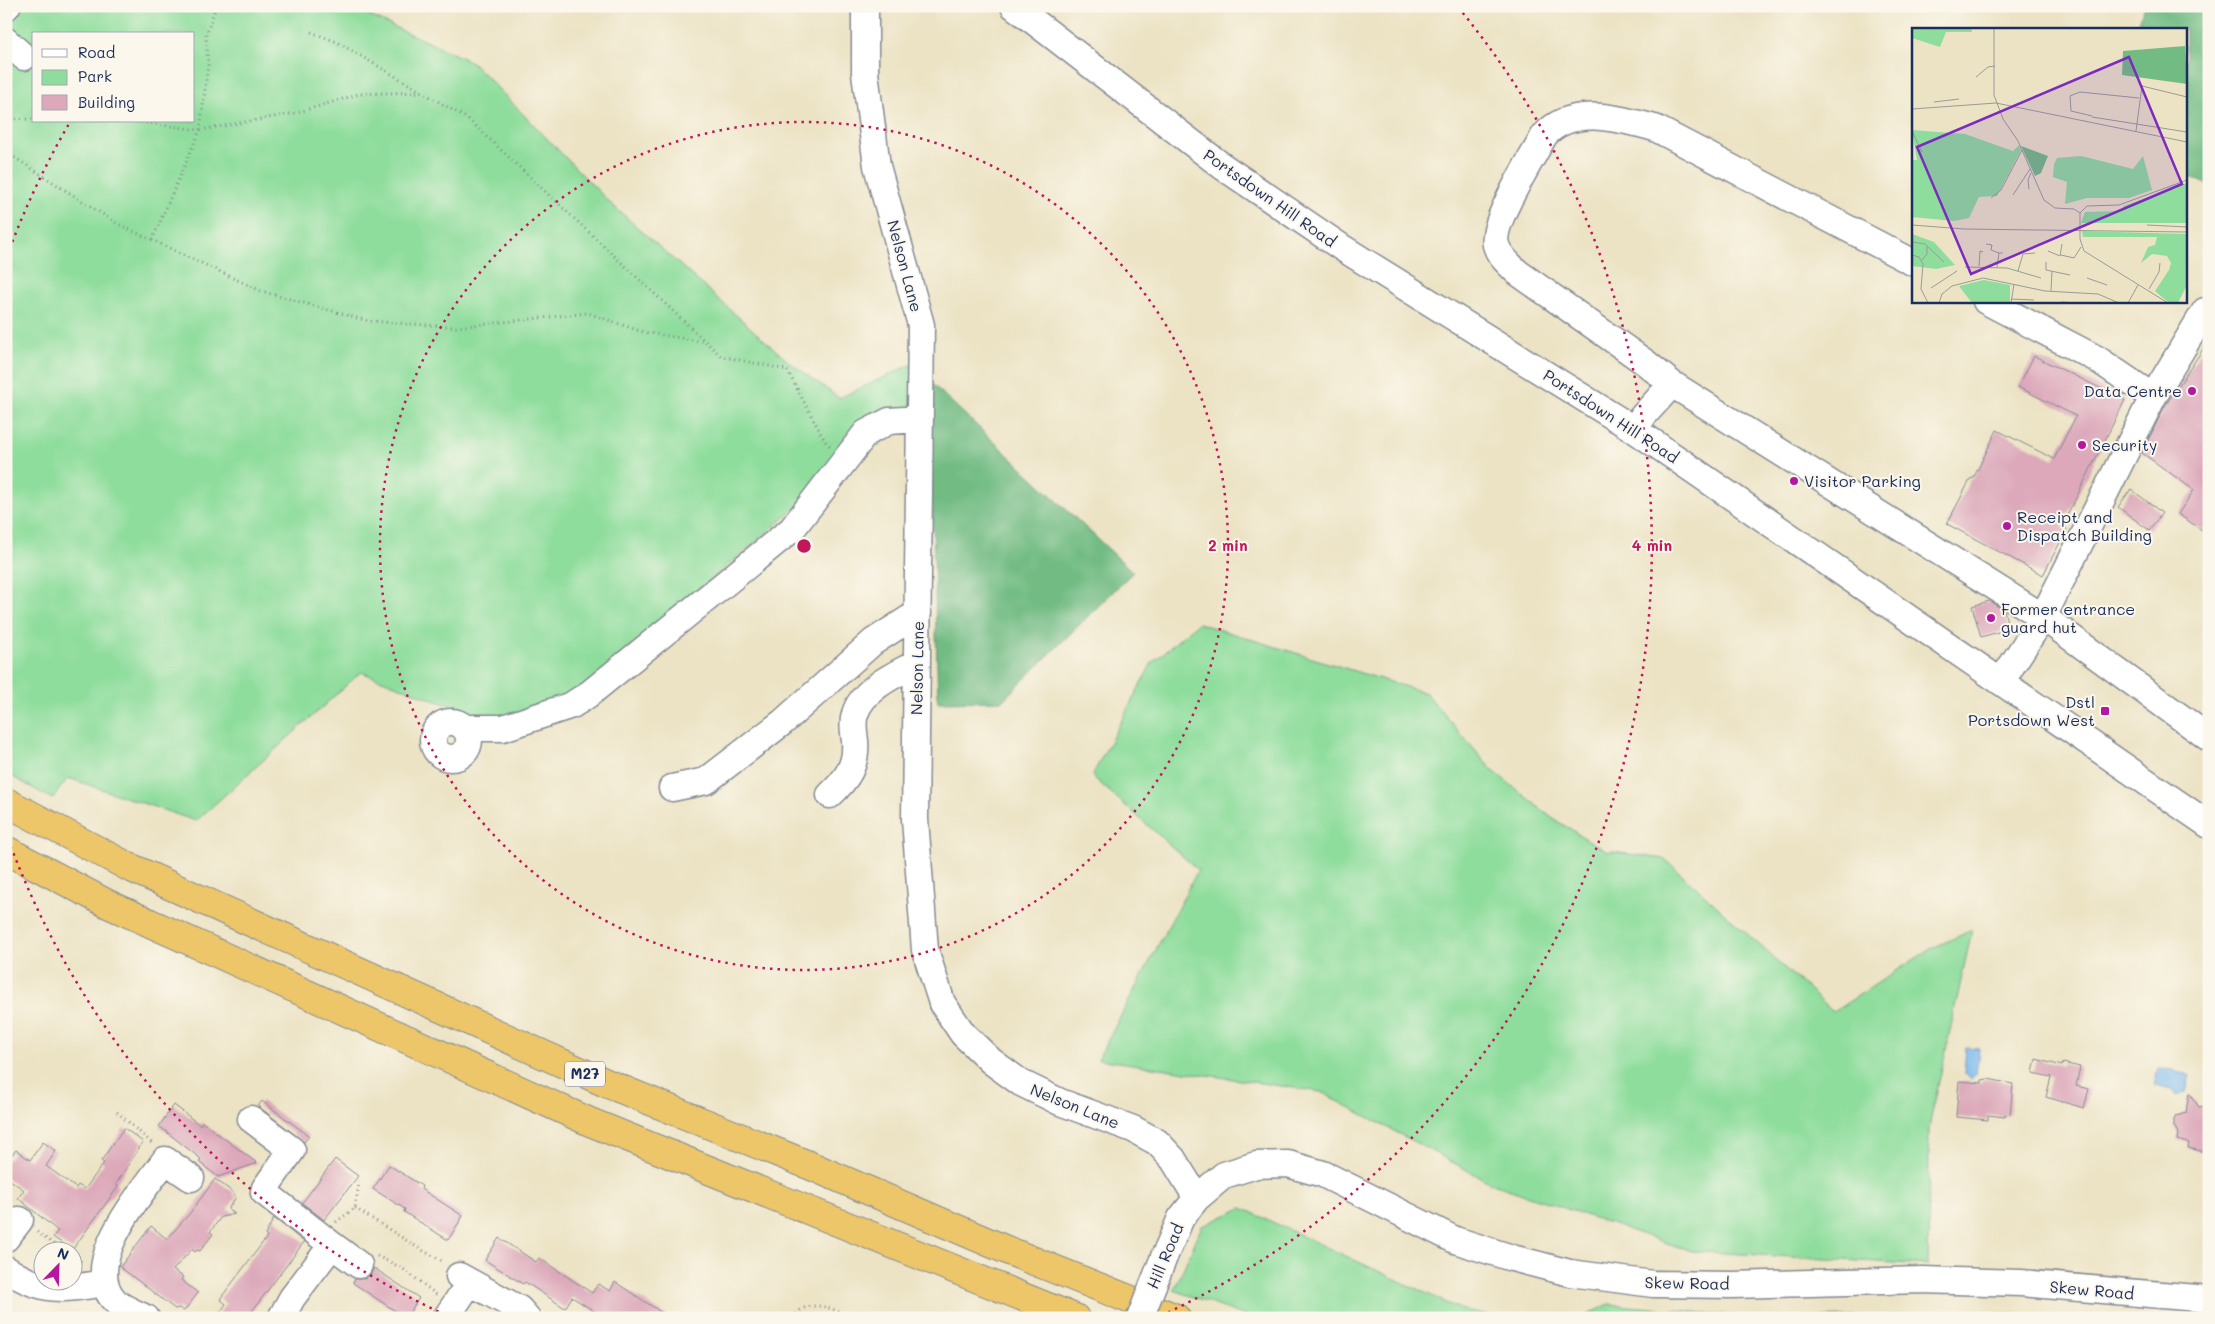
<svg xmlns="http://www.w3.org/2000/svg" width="2215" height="1324" viewBox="0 0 2215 1324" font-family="Mali,sans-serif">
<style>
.green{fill:#8edd9c;stroke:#54867d;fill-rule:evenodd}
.forest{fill:#72bc84;stroke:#467671}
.water{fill:#79b9ee;stroke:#4a74a6}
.building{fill:#dca8ba}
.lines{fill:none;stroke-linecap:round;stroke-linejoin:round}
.minor-casing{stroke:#848991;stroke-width:29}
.highway-casing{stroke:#848991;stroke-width:30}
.path{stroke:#848991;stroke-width:3;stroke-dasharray:1 4;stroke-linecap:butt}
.minor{stroke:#fff;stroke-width:26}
.highway{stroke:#ecc669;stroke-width:28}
.minor-bridge-casing{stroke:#848991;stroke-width:29;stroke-linecap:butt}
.minor-bridge{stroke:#fff;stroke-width:26}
.ring{fill:none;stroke:#c2185b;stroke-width:2.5;stroke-dasharray:2.5 5}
.poi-dot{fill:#b5179e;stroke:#fbf7ec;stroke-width:2}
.labels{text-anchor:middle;stroke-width:4;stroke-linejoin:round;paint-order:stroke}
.shield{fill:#fbf7ec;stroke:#5e6b89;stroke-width:1}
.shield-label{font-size:15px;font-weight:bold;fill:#1b2f5e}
.street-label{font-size:16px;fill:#1b2f5e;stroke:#fbf7ec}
.poi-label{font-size:16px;fill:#1b2f5e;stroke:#fbf7ec;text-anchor:start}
.inset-road{fill:none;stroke:#989b9b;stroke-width:1}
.view{fill:#7b2cbf;fill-opacity:0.15;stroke:#7b2cbf;stroke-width:2.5}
.inset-edge{fill:none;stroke:#1b2f5e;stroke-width:2.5}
.centre{fill:#c2185b;stroke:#fbf7ec;stroke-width:2.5}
.ring-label{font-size:15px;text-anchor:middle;font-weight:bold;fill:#c2185b;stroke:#fbf7ec;stroke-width:4;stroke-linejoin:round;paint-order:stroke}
</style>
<rect width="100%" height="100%" fill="#fbf7ec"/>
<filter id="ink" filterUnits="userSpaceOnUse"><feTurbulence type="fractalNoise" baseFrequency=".02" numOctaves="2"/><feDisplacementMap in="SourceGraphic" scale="10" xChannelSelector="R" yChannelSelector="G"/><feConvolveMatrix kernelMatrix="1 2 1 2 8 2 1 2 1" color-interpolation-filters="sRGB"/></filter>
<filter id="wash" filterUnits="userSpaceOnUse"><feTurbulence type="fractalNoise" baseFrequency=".0096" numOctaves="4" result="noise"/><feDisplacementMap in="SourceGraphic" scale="20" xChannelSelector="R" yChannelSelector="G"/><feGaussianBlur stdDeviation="1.12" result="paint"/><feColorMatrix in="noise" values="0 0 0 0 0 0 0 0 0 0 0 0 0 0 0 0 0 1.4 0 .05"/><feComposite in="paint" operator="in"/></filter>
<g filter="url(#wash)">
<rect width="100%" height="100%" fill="#ece3c4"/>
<!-- green -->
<path class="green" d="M6,6H348L472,62L610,203L789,362L839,398L913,364L912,414L840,471L526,735L361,672L196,821L68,778L52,799L6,773ZM34,34H194V121H34Z
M1198,623L1426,693L1491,769L1552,818L1606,851L1665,859L1833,1012L1930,949L1972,930L1929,1127L1928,1265L1691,1251L1493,1184L1321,1092L1098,1059L1198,870L1092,776L1152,663Z
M1242,1208L1460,1309L1502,1318H1251L1174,1290L1202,1226Z
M1609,1304L1758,1318H1582Z
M2014,1313L2063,1318H1806Z"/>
<!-- forest -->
<path class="forest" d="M2145,6H2209V185L2186,175V29H2135Z
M929,381L1133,572L1002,701L938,702Z"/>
<!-- water -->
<path class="water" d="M1966,1047L1979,1048L1976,1074L1971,1079L1964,1074Z
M2158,1068L2190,1075L2186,1092L2177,1096L2173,1089L2154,1085Z"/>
<g id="blocks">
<!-- building -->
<path class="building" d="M2209,340V535L2178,514L2194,490L2142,453L2165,406Z
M2034,356L2125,400L2062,526L2067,529L2043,575L1947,524L1971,478L1973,479L1997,430L2054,459L2076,416L2018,387Z
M2131,489L2162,513L2149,530L2118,507Z
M1989,601L2004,610L2009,629L1981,637L1972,606Z
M2036,1059L2062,1066L2063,1063L2080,1067L2076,1086L2089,1089L2084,1108L2046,1097L2051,1077L2033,1073Z
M1988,1079L2013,1084L2010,1115L2005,1114V1117L1988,1115V1120L1956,1117L1959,1081L1982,1083V1080Z
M2189,1093L2199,1107L2209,1109V1140L2206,1152L2188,1148L2189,1143L2177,1140L2178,1133L2174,1126V1120L2176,1116L2186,1113Z
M262,1101L309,1136L304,1142L258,1106Z
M174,1105L200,1125L202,1122L257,1163L218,1177L199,1162L201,1159L159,1126Z
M124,1128L143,1142L116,1184L118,1187L72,1250L53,1237L58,1231L18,1198L24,1190L6,1177V1162L16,1150L30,1160L43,1142L56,1151L46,1166L76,1188L78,1185L85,1189L104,1163L101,1161Z
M335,1159L358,1176L324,1220L302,1203Z
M389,1165L422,1186L421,1189L463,1216L448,1240L404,1212L405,1209L373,1189Z
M215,1179L234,1193L233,1195L236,1197L228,1209L235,1214L221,1217L210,1232L213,1234L200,1251L197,1250L195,1252L192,1249L173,1270L183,1277L181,1280L198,1293L184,1311L179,1308L175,1309L120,1267L151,1226L167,1239L190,1213Z
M274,1218L304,1242L247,1318H216L226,1304L220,1299L267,1237L265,1235Z
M499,1238L536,1262L539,1258L592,1293L598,1284L610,1291L615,1282L670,1318H605L572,1297L565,1308L525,1282L523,1284L485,1260Z
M374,1268L419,1298L406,1318L353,1283L355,1279H365L371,1274Z"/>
</g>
</g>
<g filter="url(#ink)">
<use href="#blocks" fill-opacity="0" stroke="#848991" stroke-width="1"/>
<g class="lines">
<defs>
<path id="minor" d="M865,6V73L877,166L921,325L915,819L925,950L942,1003L963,1034L991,1061L1021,1083L1060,1102L1133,1129L1157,1142L1173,1159L1197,1198
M1014,6L1222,166L1341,247L1635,430L2209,825
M6,7L7,6
M6,41L24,57
M1986,301L2097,359L2153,397
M1672,384L1646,363L1517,272C1509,264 1499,256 1496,245C1490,223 1533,157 1544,136C1571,104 1620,119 1655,128L1914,263
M1635,430L1643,416L1672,384L2043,617L2209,738
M2001,682L2043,617L2153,397L2205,311H2209
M433 740a18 18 0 1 1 36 0a18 18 0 1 1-36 0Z
M466,728H503L572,705L589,694L792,529L866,433L889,421L920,419
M672,788L706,781L783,722L873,642L918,613
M830,795C847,779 857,765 855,741C854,732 852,723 855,714C862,689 896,674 917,663
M251,1119L292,1150L265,1188L264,1192L332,1245
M6,1238L20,1220
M1164,1257L1181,1218L1197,1198L1224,1175L1256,1165L1288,1164L1323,1174L1455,1240L1512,1258L1570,1273L1653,1284L1732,1285L1922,1280L2021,1283L2209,1299
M6,1269C42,1293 63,1290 105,1283
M459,1276L519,1309L527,1318
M146,1318C136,1313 123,1309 115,1301C78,1263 143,1193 165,1160L191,1178
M281,1318L292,1298L332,1245L359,1265
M446,1318L470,1282"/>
<path id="highway" d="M6,802L127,866L606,1083L811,1166L1009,1251L1176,1318
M6,850L108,904L590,1122L1075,1318"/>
</defs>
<!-- minor casing -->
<use href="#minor" class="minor-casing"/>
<!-- highway casing -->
<use href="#highway" class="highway-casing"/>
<!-- path -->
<path class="path" d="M311,32L337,42L468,119L721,356L787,370L825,441L830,446
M6,120L34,119
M131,121L200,130L296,113L359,94L421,92
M6,152L118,224L261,291L368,321L456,327L588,313L643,332L706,342
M152,240L200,130L208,65L206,35L216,6
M117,1112L153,1144
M355,1208L420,1249L444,1262
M336,1222L355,1208L360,1177
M37,1232L65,1252
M72,1256L84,1264
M377,1256L402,1268L437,1295
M793,1318C807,1296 834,1309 853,1318"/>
<!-- minor -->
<use href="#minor" class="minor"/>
<!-- highway -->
<use href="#highway" class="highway"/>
<defs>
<path id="minor-bridge" d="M1140,1318L1164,1257"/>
</defs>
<!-- minor-bridge casing -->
<use href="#minor-bridge" class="minor-bridge-casing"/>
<!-- minor-bridge -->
<use href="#minor-bridge" class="minor-bridge"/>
</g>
</g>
<!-- distance rings -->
<g class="ring">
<circle cx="804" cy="546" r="424"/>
<path d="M452 1318A848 848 0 0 1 7 836M7 256A848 848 0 0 1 70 122M1458 7A848 848 0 0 1 1156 1318"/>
</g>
<!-- markers -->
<g class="poi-dot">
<circle cx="2192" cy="391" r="5"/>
<circle cx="2082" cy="445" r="5"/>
<circle cx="1794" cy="481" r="5"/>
<circle cx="2007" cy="526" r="5"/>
<circle cx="1991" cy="618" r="5"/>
<rect x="2100" y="706" width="10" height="10" rx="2.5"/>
</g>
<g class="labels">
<!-- shield labels -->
<rect class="shield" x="565" y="1061.5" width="40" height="25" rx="4"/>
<g class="shield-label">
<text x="585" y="1079">M27</text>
</g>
<!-- street labels -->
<g class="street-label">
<text transform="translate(1270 198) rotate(35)" y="6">Portsdown Hill Road</text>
<text transform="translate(905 266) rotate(75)" y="6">Nelson Lane</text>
<text transform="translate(1611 416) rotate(33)" y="6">Portsdown Hill Road</text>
<text transform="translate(917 668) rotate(-89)" y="6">Nelson Lane</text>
<text transform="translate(1075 1106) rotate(22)" y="6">Nelson Lane</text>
<text transform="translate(1165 1256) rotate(-67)" y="6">Hill Road</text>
<text transform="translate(1687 1283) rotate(1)" y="6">Skew Road</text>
<text transform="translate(2092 1290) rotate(5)" y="6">Skew Road</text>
</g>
<!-- poi labels -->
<g class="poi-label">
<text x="2182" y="397" text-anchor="end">Data Centre</text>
<text x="2092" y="451">Security</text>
<text x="1804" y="487">Visitor Parking</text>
<text x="2017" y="523">Receipt and<tspan x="2017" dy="18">Dispatch Building</tspan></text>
<text x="2001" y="615">Former entrance<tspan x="2001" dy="18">guard hut</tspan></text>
<text x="2095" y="708" text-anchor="end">Dstl<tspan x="2095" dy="18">Portsdown West</tspan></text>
</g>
</g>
<!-- overview -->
<g transform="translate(1912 28)">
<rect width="275" height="275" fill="#ece3c4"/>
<path d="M0,0H59L60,4H34L28,19L0,10ZM0,102L53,106L101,123L107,117L109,122L85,168L67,169L57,190L42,193L0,189V132H5ZM169,128L221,141L231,128L240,162L217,170H175L153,176L155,154L141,149L142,136L145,130ZM275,155V195H169L173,184L208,183L212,178ZM170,203L275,206V257L266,275H257L243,263L257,242L259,235L255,228L240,226L229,235L236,219L243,217L245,209H171ZM0,206L22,214L43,237L24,241L0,238ZM72,252L98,257V275H60L47,258Z" fill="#8edd9c"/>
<path d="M273,18L275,56L210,47L211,23ZM109,118L136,128L129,145L123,148Z" fill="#72bc84"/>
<path class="inset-road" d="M82,0V67L91,91L106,113L132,172L143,180L162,181L168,185M64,49L76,39L83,38M22,74L47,71M0,81L84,75L275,114M180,88L159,83L158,68L168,64L227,70M180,89L275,104M0,103L10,124M224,103L230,58L275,69M117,161L116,152L119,145M101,167L118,141M79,170L89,162L110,122M168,185V211L172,223L256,275M168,185L175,178L207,177L275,152M0,197L52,201L275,204M235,197L275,199M0,214L13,216L32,234M74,216L80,217L79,222L87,225M136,223L148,228L150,216M0,227L7,229L11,236L9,261L16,275M149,227L162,230L169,219M10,232L15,226V218M134,234V242L158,247M67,238L68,223L71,224M53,239L95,240L129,250M85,239L87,225H91M106,243L111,226L123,225M175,250L195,257M19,260L45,243M237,261L247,244L248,235M139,263L140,243M99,271L122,272M149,274L166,275M27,275L30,266L40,258L71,250L133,263L186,266L207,275M99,275L102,256M216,275L226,257"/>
<path class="view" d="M217,29L270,156L59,246L5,119Z"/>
<rect width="275" height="275" class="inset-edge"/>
</g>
<circle cx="804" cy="546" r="8" class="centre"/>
<g class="ring-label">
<text x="1228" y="551">2 min</text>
<text x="1652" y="551">4 min</text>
</g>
<!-- margin -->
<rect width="2215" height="1324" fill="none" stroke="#fbf7ec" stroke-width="25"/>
<!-- legend -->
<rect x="32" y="32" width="162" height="90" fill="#fbf7ec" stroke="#a1a7b3"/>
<rect x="42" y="49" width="25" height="8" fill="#ffffff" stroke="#a1a7b3"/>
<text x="78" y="58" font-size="15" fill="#1b2f5e">Road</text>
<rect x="42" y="70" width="25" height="15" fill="#8edd9c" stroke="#a1a7b3"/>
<text x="78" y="82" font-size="15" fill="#1b2f5e">Park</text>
<rect x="42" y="95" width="25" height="15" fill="#dca8ba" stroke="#a1a7b3"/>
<text x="78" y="108" font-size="15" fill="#1b2f5e">Building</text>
<!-- north arrow -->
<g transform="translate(58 1266) rotate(23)"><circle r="24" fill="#fbf7ec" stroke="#a1a7b3"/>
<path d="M0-4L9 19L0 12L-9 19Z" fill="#b5179e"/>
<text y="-8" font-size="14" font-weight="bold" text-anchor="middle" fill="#1b2f5e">N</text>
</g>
</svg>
